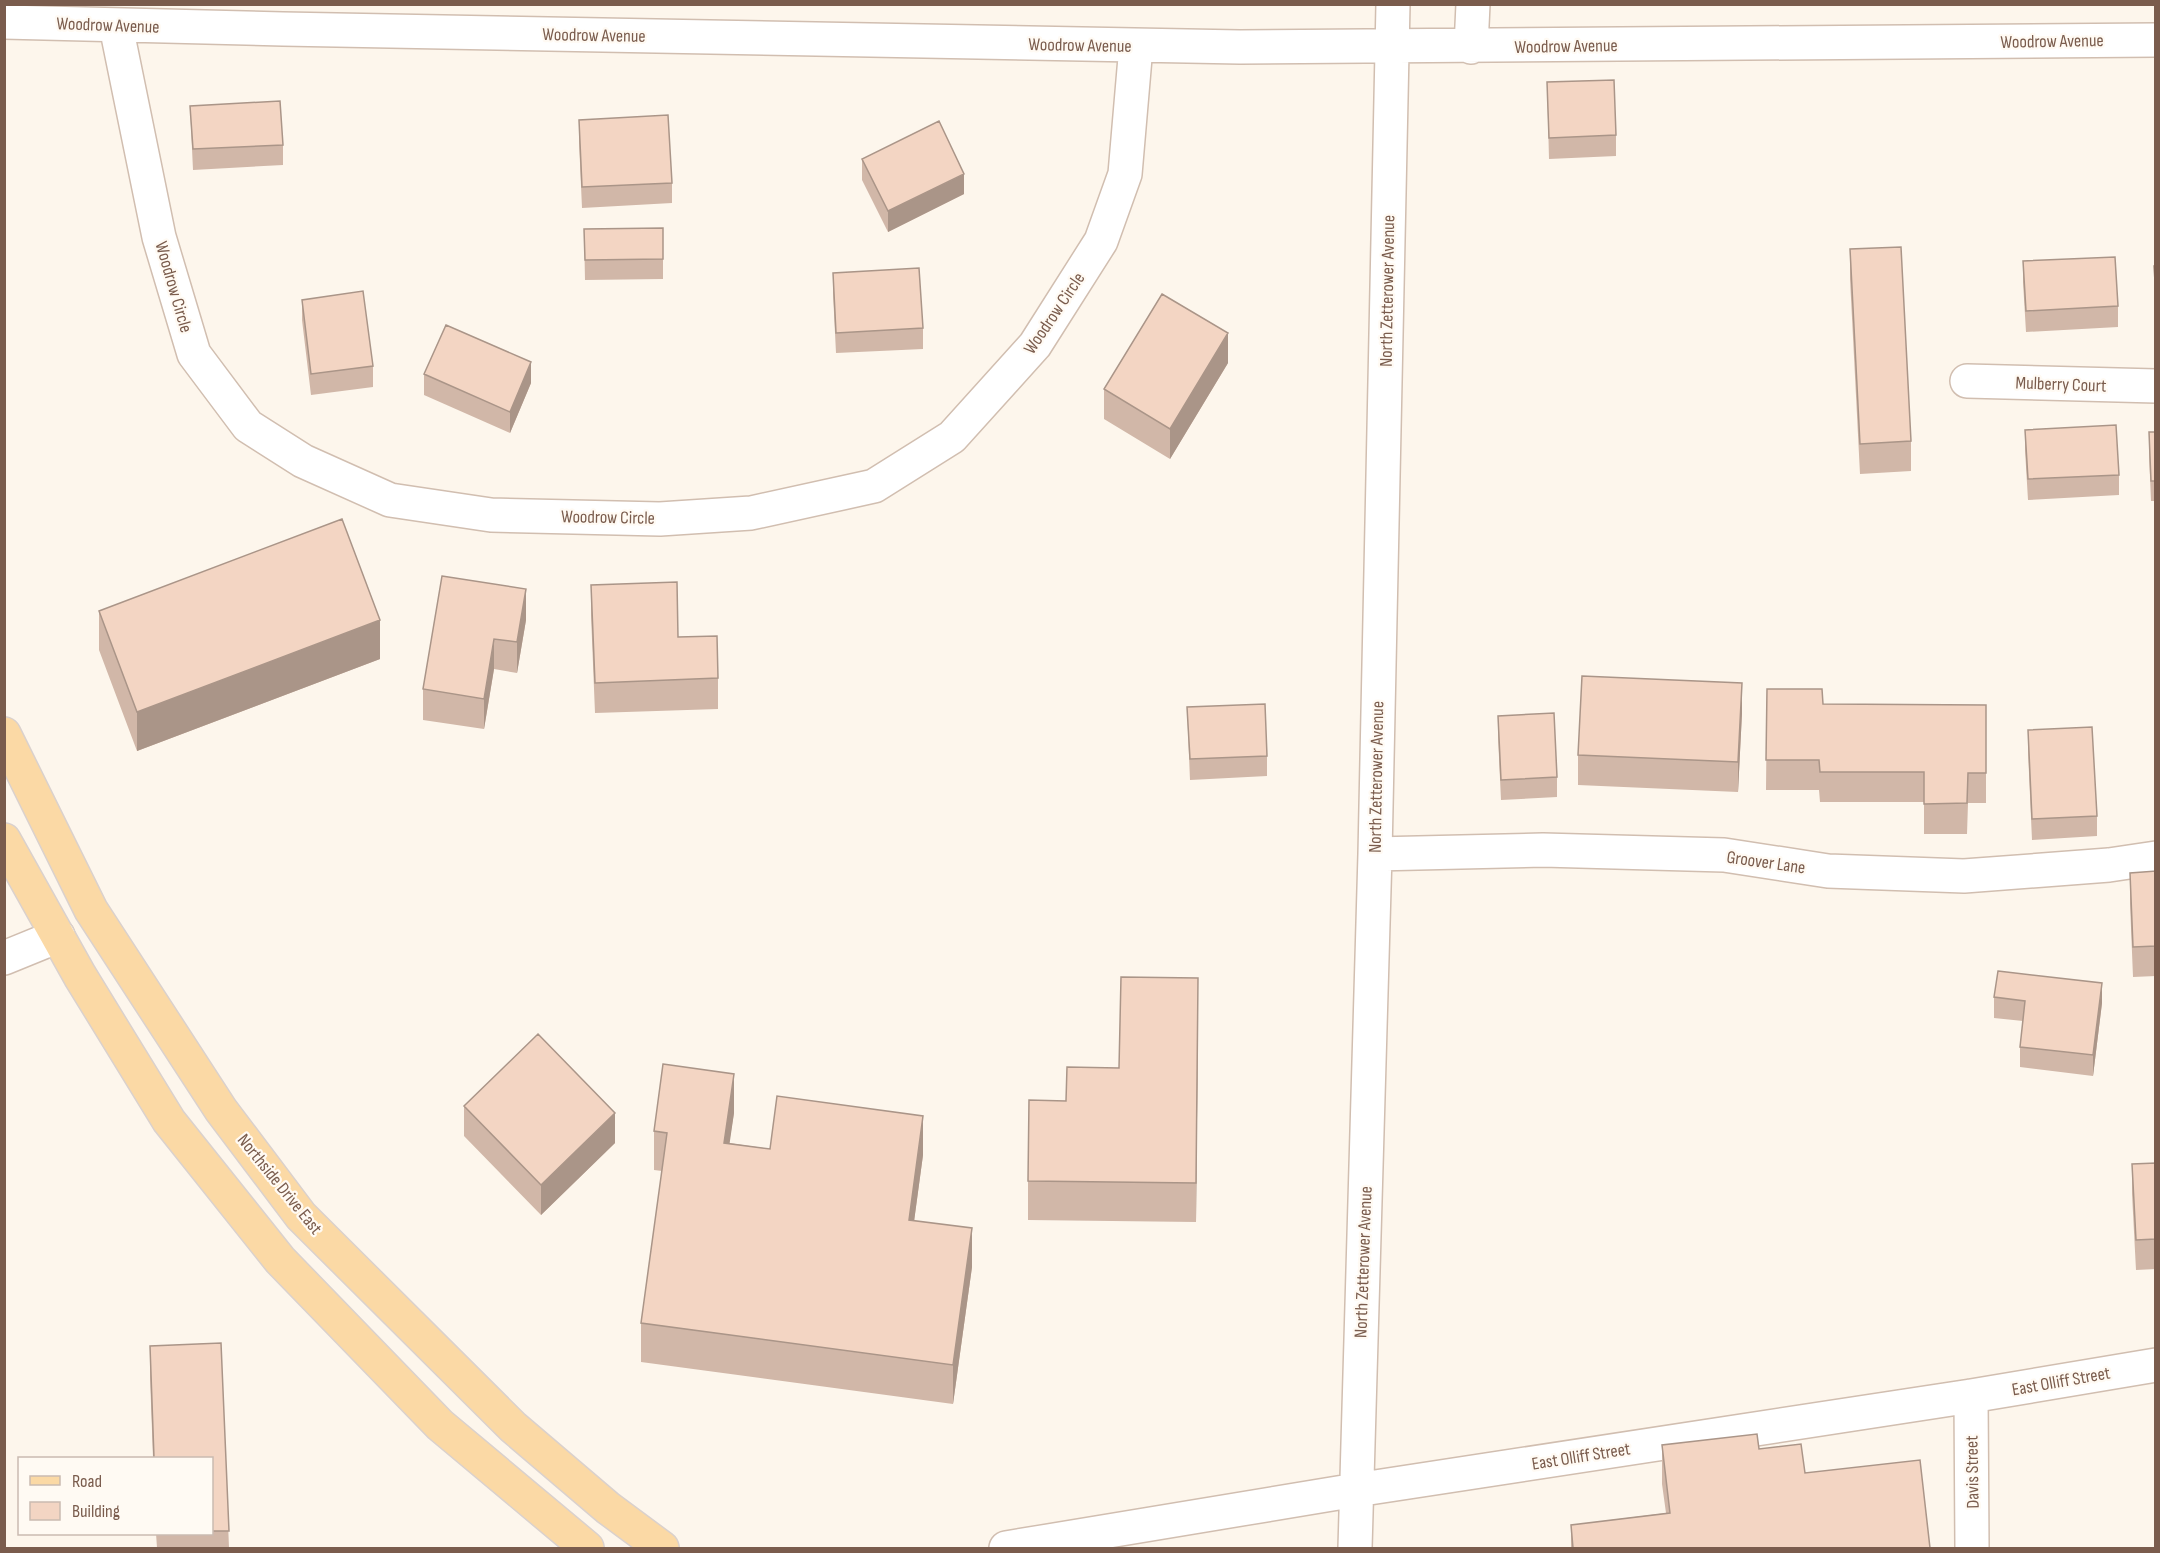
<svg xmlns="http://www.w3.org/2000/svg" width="2160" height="1553" viewBox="0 0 2160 1553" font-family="'Sofia Sans Condensed',sans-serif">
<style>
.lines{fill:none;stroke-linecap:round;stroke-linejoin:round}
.minor-casing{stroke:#d1beb0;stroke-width:36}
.major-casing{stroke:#dad1cd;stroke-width:36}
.minor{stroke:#fff;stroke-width:33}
.major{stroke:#fbd9a5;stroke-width:33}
.wall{fill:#d1b7a8}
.shaded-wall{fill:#aa9588}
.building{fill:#f3d5c3;stroke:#aa9588;stroke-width:1.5}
.labels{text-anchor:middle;stroke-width:4.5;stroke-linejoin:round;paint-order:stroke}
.street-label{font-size:18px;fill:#7a5c4d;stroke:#fffaf3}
</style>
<rect width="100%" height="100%" fill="#fdf6ec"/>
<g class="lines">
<defs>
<path id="minor" d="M4,22L283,29L1240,47L2156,40
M116,26L159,237L194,354L248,426L303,461L390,500L491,515L660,519L751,513L874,486L952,437L1035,345L1101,241L1125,174L1136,46
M1471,47L1473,4
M1967,381L2156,386
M1375,854L1543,850L1724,855L1828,871L1964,876L2109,865L2156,858
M4,958L58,936
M1971,1396L1972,1548
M1006,1548L1356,1490L1971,1396L2156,1365
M1355,1548L1375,854L1393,4"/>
<path id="major" d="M4,734L91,910L221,1110L301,1216L513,1427L608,1508L662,1548
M4,840L80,976L169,1121L280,1260L440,1425L587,1548"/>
</defs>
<!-- minor casing -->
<use href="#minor" class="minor-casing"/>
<!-- major casing -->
<use href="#major" class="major-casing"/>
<!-- minor -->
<use href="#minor" class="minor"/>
<!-- major -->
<use href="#major" class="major"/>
</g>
<!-- wall -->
<path class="wall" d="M1530,4H1643L1530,5Z
M1547,82L1616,135V156L1549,159Z
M190,106L283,145V165L193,170Z
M579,120L672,183V203L582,208L579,141Z
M862,159L964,194L888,232L862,180Z
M663,228V279L585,280L584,229Z
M1850,249L1911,441V471L1860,474L1850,279Z
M2023,261L2118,306V327L2026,332L2023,282Z
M2154,266H2156V318L2154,287Z
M833,273L923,328V349L836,353L833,293Z
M302,300L373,366V387L311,395L302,320Z
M1228,363L1170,459L1104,419V389Z
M424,374L531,383L510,433L424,395Z
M2025,430L2119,475V495L2028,500L2025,450Z
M2149,432H2156V501H2151L2149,453Z
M442,576L526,620L517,673L494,669L484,729L423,720V689Z
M591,585L678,637L718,678V709L595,713L591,615Z
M99,611L380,659L137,751L99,650Z
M1767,689L1823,704L1986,705V803H1968L1967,834H1924V802H1820L1819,790H1766Z
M1187,707L1267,756V776L1190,780Z
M1742,713L1738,792L1578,785V755Z
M1498,716L1557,777V797L1501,800L1498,736Z
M2028,730L2097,816V836L2032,840L2028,751Z
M2156,871V976L2133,977L2130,903V873Z
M1994,997L2102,1003L2093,1076L2020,1067V1047L2023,1021L1994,1018Z
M1198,1017L1196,1222L1028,1220V1181L1066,1101Z
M464,1106L615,1143L541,1215L464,1136Z
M734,1113L729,1143L770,1149L923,1155L914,1221L972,1267L953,1404L641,1362V1323L662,1171L654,1170V1131Z
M2156,1163V1269L2136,1270L2132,1194V1164Z
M221,1343L229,1548H157L156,1533H212V1458H153L150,1376V1346Z
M1662,1445L1759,1449L1805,1473L1930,1548H1571V1525L1666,1513L1662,1484Z"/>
<!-- shaded-wall -->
<path class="shaded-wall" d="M964,174V194L888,232V211Z
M1228,333V363L1170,459V429Z
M531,362V383L510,433V412Z
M526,589V620L517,673V642Z
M380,620V659L137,751V712Z
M494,639V669L484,729V699Z
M1742,683V713L1738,792V762Z
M1198,978V1017L1196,1222V1183Z
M2102,983V1003L2093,1076V1055Z
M734,1074V1113L724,1182V1143Z
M615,1113V1143L541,1215V1185Z
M923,1116V1155L909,1259V1220Z
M972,1228V1267L953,1404V1365Z"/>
<!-- building -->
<path class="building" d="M1614,80L1616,135L1549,138L1547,82Z
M280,101L283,145L193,149L190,106Z
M668,115L672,183L582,187L579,120Z
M939,121L964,174L888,211L862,159Z
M663,228V259L585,260L584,229Z
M1901,247L1911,441L1860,444L1850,249Z
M2115,257L2118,306L2026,311L2023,261Z
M2154,266H2156V297Z
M919,268L923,328L836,333L833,273Z
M363,291L373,366L311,374L302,300Z
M1162,294L1228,333L1170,429L1104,389Z
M446,325L531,362L510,412L424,374Z
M2116,425L2119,475L2028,479L2025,430Z
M2149,432H2156V481H2151Z
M342,519L380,620L137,712L99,611Z
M442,576L526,589L517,642L494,639L484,699L423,689Z
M677,582L678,637L717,636L718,678L595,683L591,585Z
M1582,676L1742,683L1738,762L1578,755Z
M1767,689H1822L1823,704L1986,705V773H1968L1967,803L1924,804V772H1820L1819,760H1766Z
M1265,704L1267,756L1190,759L1187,707Z
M1554,713L1557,777L1501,780L1498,716Z
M2092,727L2097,816L2032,819L2028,730Z
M2156,871V946L2133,947L2130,873Z
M1998,971L2102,983L2093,1055L2020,1047L2025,1001L1994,997Z
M1121,977L1198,978L1196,1183L1028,1181L1029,1100L1066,1101L1067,1067L1119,1068Z
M538,1034L615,1113L541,1185L464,1106Z
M663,1064L734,1074L724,1143L770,1149L777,1096L923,1116L909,1220L972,1228L953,1365L641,1323L667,1133L654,1131Z
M2156,1163V1239L2136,1240L2132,1164Z
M221,1343L229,1531H212V1458H154L150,1346Z
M1757,1434L1759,1449L1801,1444L1805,1473L1920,1460L1930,1548H1573L1571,1525L1670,1513L1662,1445Z"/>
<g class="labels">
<!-- street labels -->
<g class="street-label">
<text transform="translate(108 25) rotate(2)" y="6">Woodrow Avenue</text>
<text transform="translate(594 35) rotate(1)" y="6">Woodrow Avenue</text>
<text transform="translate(2052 41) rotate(-1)" y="6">Woodrow Avenue</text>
<text transform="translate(1080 45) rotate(1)" y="6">Woodrow Avenue</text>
<text transform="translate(1566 46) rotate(-1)" y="6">Woodrow Avenue</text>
<text transform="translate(174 287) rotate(74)" y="6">Woodrow Circle</text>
<text transform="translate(1387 291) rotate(-89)" y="6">North Zetterower Avenue</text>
<text transform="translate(1054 313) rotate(-56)" y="6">Woodrow Circle</text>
<text transform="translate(2061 384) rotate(2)" y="6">Mulberry Court</text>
<text transform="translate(608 517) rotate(1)" y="6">Woodrow Circle</text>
<text transform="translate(1376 777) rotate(-89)" y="6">North Zetterower Avenue</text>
<text transform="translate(1766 862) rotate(8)" y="6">Groover Lane</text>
<text transform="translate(280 1184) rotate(51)" y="6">Northside Drive East</text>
<text transform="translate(1363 1262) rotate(-88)" y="6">North Zetterower Avenue</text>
<text transform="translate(2061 1381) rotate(-10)" y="6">East Olliff Street</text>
<text transform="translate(1581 1456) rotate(-9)" y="6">East Olliff Street</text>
<text transform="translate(1972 1472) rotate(-91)" y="6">Davis Street</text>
</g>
</g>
<!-- border -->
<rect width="2160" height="1553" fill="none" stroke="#7a5c4d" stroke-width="12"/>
<!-- legend -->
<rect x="18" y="1457" width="195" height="78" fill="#fffaf3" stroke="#cabbb1" stroke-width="1.5"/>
<rect x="30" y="1476" width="30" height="9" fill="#fbd9a5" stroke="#cabbb1" stroke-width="1.5"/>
<text x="72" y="1487" font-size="18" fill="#7a5c4d">Road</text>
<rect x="30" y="1502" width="30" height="18" fill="#f3d5c3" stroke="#cabbb1" stroke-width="1.5"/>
<text x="72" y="1517" font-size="18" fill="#7a5c4d">Building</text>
</svg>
